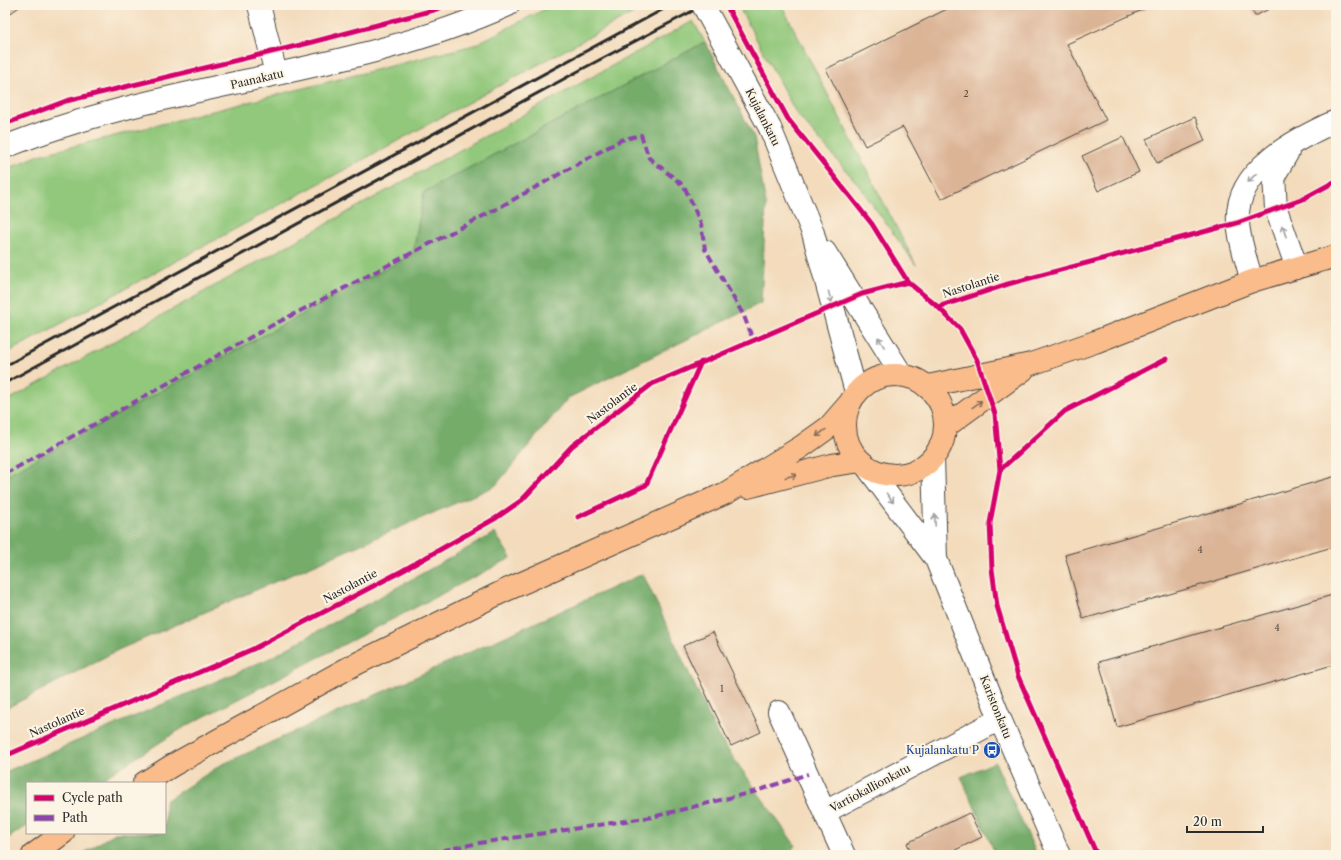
<svg xmlns="http://www.w3.org/2000/svg" width="1341" height="860" viewBox="0 0 1341 860" font-family="'Libre Caslon Text',serif">
<style>
.green{fill:#92c87b;stroke:#5e7a53}
.forest{fill:#75ac6b;stroke:#506c4b}
.building{fill:#dbb496}
.lines{fill:none;stroke-linecap:round;stroke-linejoin:round}
.minor-casing{stroke:#494541;stroke-width:24}
.major-casing{stroke:#494541;stroke-width:24}
.minor{stroke:#fff;stroke-width:22}
.major{stroke:#f9bc8a;stroke-width:22}
.rail{stroke:#2b2b2b;stroke-width:3}
.minor-bridge-casing{stroke:#494541;stroke-width:24;stroke-linecap:butt}
.minor-bridge{stroke:#fff;stroke-width:22}
.quiet{stroke:#8e44ad;stroke-width:4;stroke-dasharray:8 4;stroke-linecap:butt}
.cycleway-casing{stroke:#fcf5e5;stroke-width:8}
.cycleway{stroke:#d6006c;stroke-width:5}
.oneway{stroke:#a0a0a0}
.oneway2{stroke:#886c56}
.labels{text-anchor:middle;stroke-width:4;stroke-linejoin:round;paint-order:stroke}
.number-label{font-size:9px;fill:#574d46}
.street-label{font-size:11px;fill:#2b2b2b;stroke:#fcf5e5}
.transit-label{font-size:11px;fill:#164399;stroke:#fcf5e5;text-anchor:end}
</style>
<rect width="100%" height="100%" fill="#fcf5e5"/>
<filter id="ink" filterUnits="userSpaceOnUse"><feTurbulence type="fractalNoise" baseFrequency=".025" numOctaves="2"/><feDisplacementMap in="SourceGraphic" scale="8" xChannelSelector="R" yChannelSelector="G"/><feConvolveMatrix kernelMatrix="1 2 1 2 8 2 1 2 1" color-interpolation-filters="sRGB"/></filter>
<filter id="wash" filterUnits="userSpaceOnUse"><feTurbulence type="fractalNoise" baseFrequency=".012" numOctaves="4" result="noise"/><feDisplacementMap in="SourceGraphic" scale="16" xChannelSelector="R" yChannelSelector="G"/><feGaussianBlur stdDeviation="0.9" result="paint"/><feColorMatrix in="noise" values="0 0 0 0 0 0 0 0 0 0 0 0 0 0 0 0 0 1.4 0 .05"/><feComposite in="paint" operator="in"/></filter>
<g filter="url(#wash)">
<rect width="100%" height="100%" fill="#f3dbbc"/>
<!-- green -->
<path class="green" d="M553,5H648L5,354V170L39,155L474,45Z
M738,5H783L782,6L916,265L857,183L796,113Z
M693,21L705,42L424,192L413,254L5,476V402Z"/>
<!-- forest -->
<path class="forest" d="M705,42L754,137L766,205L761,303L568,398L495,486L118,650L5,709V476L413,254L424,192Z
M495,533L511,558L186,726L96,783H27V826L5,840V772L268,659Z
M643,574L718,736L795,845L789,855H81L115,833H165V801L221,765Z
M995,762L1037,855H996L961,777Z"/>
<g id="blocks">
<!-- building -->
<path class="building" d="M5,5H22L5,17Z
M955,5H1153L1067,44L1106,120L941,199L903,127L865,146L826,69Z
M1249,5H1277L1255,16Z
M1195,117L1205,141L1157,163L1146,139Z
M1123,137L1139,172L1098,191L1082,156Z
M1336,476V546L1083,619L1065,555Z
M1336,594V664L1117,727L1099,662Z
M713,632L761,732L731,746L683,646Z
M969,813L982,837L945,855H912L907,843Z"/>
</g>
</g>
<g filter="url(#ink)">
<use href="#blocks" fill-opacity="0" stroke="#494541" stroke-width="1"/>
<g class="lines">
<defs>
<path id="minor" d="M259,5L276,74
M770,128L813,233L856,392
M5,147C167,81 348,77 508,5
M1288,152L1274,176L1276,209L1297,268
M825,252L902,375
M1252,281C1247,262 1239,241 1238,222C1234,170 1296,139 1336,121
M933,458L936,559
M867,467L936,559L1000,719L1059,855
M779,712L844,855
M825,812L1000,719"/>
<path id="major" d="M845 425a50 50 0 1 1 100 0a50 50 0 1 1-100 0Z
M928,386L1031,364L1095,342L1252,281L1336,256
M945,427L1023,370
M748,487L832,465L860,461
M144,783L173,765L350,667L504,591L726,493L801,447L829,427L848,405
M33,855L63,833"/>
</defs>
<!-- minor casing -->
<use href="#minor" class="minor-casing"/>
<!-- major casing -->
<use href="#major" class="major-casing"/>
<!-- minor -->
<use href="#minor" class="minor"/>
<!-- major -->
<use href="#major" class="major"/>
<!-- rail -->
<path class="rail" d="M5,366L671,5
M5,383L584,68L704,5"/>
<defs>
<path id="minor-bridge" d="M703,5L770,128"/>
</defs>
<!-- minor-bridge casing -->
<use href="#minor-bridge" class="minor-bridge-casing"/>
<!-- minor-bridge -->
<use href="#minor-bridge" class="minor-bridge"/>
<!-- quiet -->
<path class="quiet" d="M5,474L269,327L489,213L621,140L641,135L649,158L684,186L701,224L705,249L744,316L753,340
M419,855L479,843L652,817L753,792L808,774"/>
<defs>
<path id="cycleway" d="M726,5L788,119L872,224L908,282
M5,124L66,101L309,43L434,10L448,5
M938,307L960,329L977,360L995,414L1000,470L990,523L992,569L997,606L1018,676L1097,855
M1000,470L1065,411L1166,359
M578,517L646,485L701,362
M5,756L253,649L402,571L496,518L522,500L572,446L652,384L862,294L908,282L938,307L1008,284L1237,223L1301,200L1336,181"/>
</defs>
<!-- cycleway casing -->
<use href="#cycleway" class="cycleway-casing"/>
<!-- cycleway -->
<use href="#cycleway" class="cycleway"/>
</g>
<!-- one-way arrows -->
<defs><path id="oneway-shaft" d="M-6 0H5M1.5-3L5.5 0L1.5 3" fill="none" stroke-width="1.6" stroke-linecap="round" stroke-linejoin="round"/></defs>
<g class="oneway">
<use href="#oneway-shaft" transform="translate(1252 178) rotate(133)"/>
<use href="#oneway-shaft" transform="translate(1284 231) rotate(-110)"/>
<use href="#oneway-shaft" transform="translate(830 297) rotate(75)"/>
<use href="#oneway-shaft" transform="translate(881 342) rotate(-122)"/>
<use href="#oneway-shaft" transform="translate(890 498) rotate(53)"/>
<use href="#oneway-shaft" transform="translate(935 520) rotate(-92)"/>
</g>
<g class="oneway2">
<use href="#oneway-shaft" transform="translate(977 404) rotate(-36)"/>
<use href="#oneway-shaft" transform="translate(821 433) rotate(144)"/>
<use href="#oneway-shaft" transform="translate(791 476) rotate(-15)"/>
</g>
</g>
<!-- icons -->
<defs>
<symbol id="bus-disc" viewBox="-11 -11 22 22"><circle r="9.5" fill="#1a4fb4" stroke="#fcf5e5"/><path d="M-5-6H5V4H4V6H2V4H-2V6H-4V4H-5ZM-3.5-4V0h7V-4ZM-3.5 1.2v1.5H-2V1.2ZM2 1.2v1.5H3.5V1.2Z" fill="#fff"/></symbol>
</defs>
<g fill-rule="evenodd">
<use href="#bus-disc" x="982" y="740" width="20" height="20"/>
</g>
<g class="labels">
<!-- number labels -->
<g class="number-label">
<text x="966" y="97">2</text>
<text x="1200" y="553">4</text>
<text x="1277" y="631">4</text>
<text x="722" y="692">1</text>
</g>
<!-- street labels -->
<g class="street-label">
<text transform="translate(257 79) rotate(-13)" y="4">Paanakatu</text>
<text transform="translate(763 117) rotate(63)" y="4">Kujalankatu</text>
<text transform="translate(971 285) rotate(-18)" y="4">Nastolantie</text>
<text transform="translate(612 403) rotate(-37)" y="4">Nastolantie</text>
<text transform="translate(350 586) rotate(-28)" y="4">Nastolantie</text>
<text transform="translate(996 707) rotate(68)" y="4">Karistonkatu</text>
<text transform="translate(57 722) rotate(-24)" y="4">Nastolantie</text>
<text transform="translate(870 788) rotate(-28)" y="4">Vartiokallionkatu</text>
</g>
<!-- transit labels -->
<g class="transit-label">
<text x="979" y="754">Kujalankatu P</text>
</g>
</g>
<!-- margin -->
<rect width="1341" height="860" fill="none" stroke="#fcf5e5" stroke-width="20"/>
<!-- legend -->
<rect x="26" y="782" width="140" height="52" fill="#fcf5e5" stroke="#a8a49b"/>
<rect x="34" y="795" width="20" height="6" fill="#d6006c" stroke="#a8a49b"/>
<text x="62" y="802" font-size="12" fill="#2b2b2b">Cycle path</text>
<rect x="34" y="815" width="20" height="6" fill="#8e44ad" stroke="#a8a49b"/>
<text x="62" y="822" font-size="12" fill="#2b2b2b">Path</text>
<!-- scale -->
<path d="M1187 826v6h76v-6" fill="none" stroke="#2b2b2b" stroke-width="2"/>
<text x="1193" y="826" font-size="12" fill="#2b2b2b" stroke="#fcf5e5" stroke-width="3" paint-order="stroke">20 m</text>
</svg>
